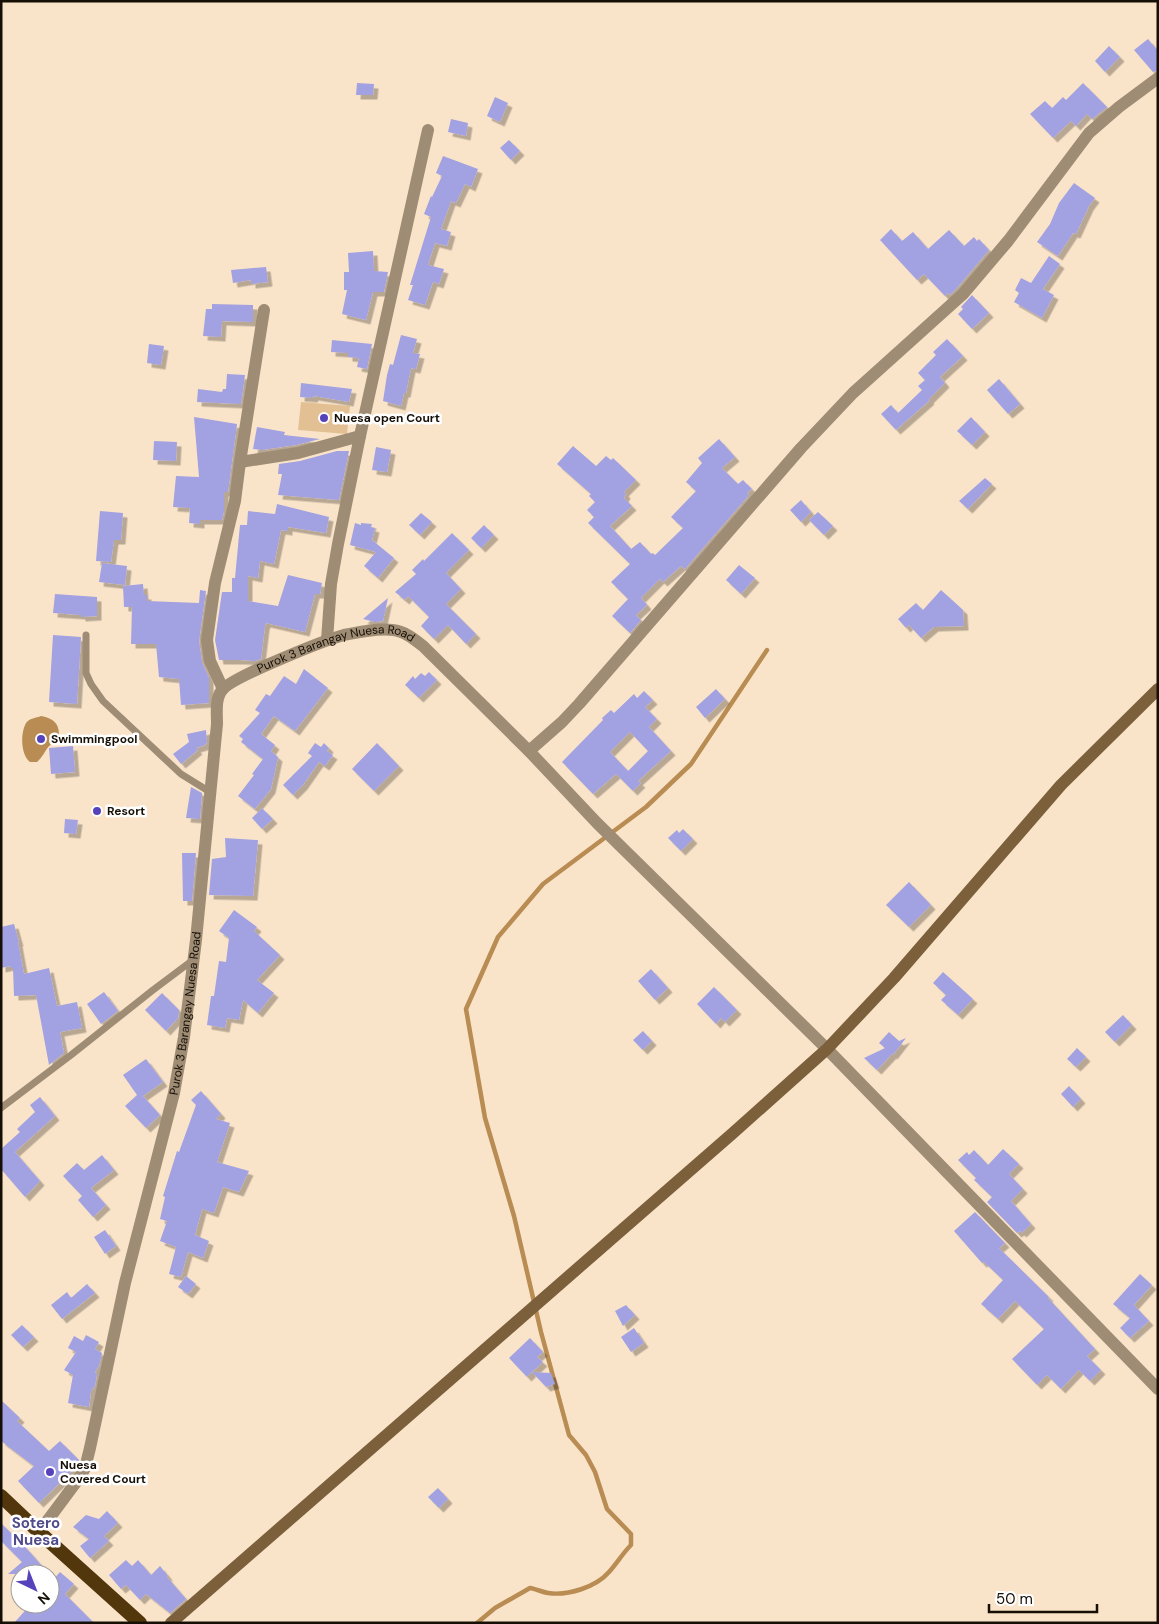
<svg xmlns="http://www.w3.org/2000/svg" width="1159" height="1624" viewBox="0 0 1159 1624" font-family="'DM Sans',sans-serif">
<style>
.green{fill:#e3c094}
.water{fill:#b88c52}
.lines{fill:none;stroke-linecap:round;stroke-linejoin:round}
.stream{stroke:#b88c52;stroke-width:4.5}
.building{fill:#a2a1e1;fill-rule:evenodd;filter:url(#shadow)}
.service{stroke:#9f8c74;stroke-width:7}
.minor{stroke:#9f8c74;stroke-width:12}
.secondary{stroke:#7c603c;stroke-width:12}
.trunk{stroke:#52360c;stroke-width:14}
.poi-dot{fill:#5643bb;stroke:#fff;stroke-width:2}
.labels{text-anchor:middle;stroke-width:5;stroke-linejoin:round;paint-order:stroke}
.poi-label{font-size:12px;font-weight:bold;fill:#160f06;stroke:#fff;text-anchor:start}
.street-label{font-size:12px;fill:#160f06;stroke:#fff}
.quarter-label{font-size:15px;font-weight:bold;fill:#504c8b;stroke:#fff}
</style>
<defs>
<filter id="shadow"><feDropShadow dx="4.5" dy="4.5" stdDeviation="0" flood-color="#0004"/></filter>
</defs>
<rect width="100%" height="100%" fill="#fae4c9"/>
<!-- green -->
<path class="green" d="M301,402L350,406L347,434L298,430Z"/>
<!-- water -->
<path class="water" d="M41,716C56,719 60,725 59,740C43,747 48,752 37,762H30C21,755 20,734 26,723C30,718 36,718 41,716Z"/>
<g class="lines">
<!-- stream -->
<path class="stream" d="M477,1623L495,1608L530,1588C536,1589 542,1592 548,1593C568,1596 596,1587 609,1572C617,1563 623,1553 631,1545V1534L607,1509L595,1472L586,1455L569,1435L541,1332L514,1216L485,1118L466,1009L498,937L543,884L646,807L691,764L767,650"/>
</g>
<!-- building -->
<path class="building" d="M1148,39L1158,51V70L1153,72L1134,50Z
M1109,46L1120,57L1105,72L1095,61Z
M357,83L374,84L373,95H356Z
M1083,83L1107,107L1092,119L1087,114L1076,126L1071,121L1053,138L1030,114L1045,101L1052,108L1063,97L1066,100Z
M495,97L508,103L500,122L487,116Z
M451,119L468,123L466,136L448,132Z
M509,140L520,151L511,160L500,148Z
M443,156L478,169L471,187L465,184L456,203L451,201L441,229L451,232L447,246L435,243L428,265L444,269L439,284L433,282L425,305L408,300L413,285H410L431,217L424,214L431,196L432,197L442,176L436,173Z
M1074,183L1095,198L1089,206L1076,234L1073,233L1058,256L1037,242L1050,224L1059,203Z
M891,229L902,241L913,232L928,249L949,230L964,246L974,237L977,241L979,239L989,250L957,288L950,295L948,293L945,296L924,274L917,280L880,240Z
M373,251L374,271L388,272L384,292H373L366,320L342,314L347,290H344V272H349L348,253Z
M1049,256L1060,264L1043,289L1054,295L1042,318L1014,302L1019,293L1015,290L1021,278L1031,283Z
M266,267L268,282L251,284V280L233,283L231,270Z
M972,295L989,313L972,329L958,314L963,309L961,307Z
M212,304L253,305V322L222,321L221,337L203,336L206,309H212Z
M401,335L417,339L413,353L420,354L416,369L411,368L406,393H404L401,406L383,401L387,375L390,364L393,365Z
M947,339L963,356L940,377L945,383L929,399L930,400L896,430L881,414L891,405L898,413L922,390L918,386L925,380L918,373L936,355L933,352Z
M332,340L372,344L367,369L357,367L359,358L348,357V353L331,352Z
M149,344L164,346L161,365L147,363Z
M227,374L245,375L241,404L197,402L198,389L222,392L223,389H226Z
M999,379L1020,404L1008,414L987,390Z
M301,383L352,389L349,402L314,396L313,398L300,397Z
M194,417L237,424L228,492H224V511L222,520H200V524L189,523L190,508L173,507L176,476L199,477Z
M971,417L985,432L972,445L957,431Z
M257,427L285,432L284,435L320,439L296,445L262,450L253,449Z
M719,439L735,457L722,468L738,484L743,480L752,489L747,493L749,495L685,569L681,566L663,582L660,579L641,598L647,605L636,615L641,620L630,633L612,616L628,599L611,582L630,564L588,523L594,517L587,510L595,502L589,496L591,494L557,464L573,446L596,466L606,456L611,460L613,458L636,480L624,492L626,494L624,498L632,506L610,526L631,549L640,542L651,554L653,553L655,555L683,528L671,517L696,491L686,482L702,463L698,458Z
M154,441L177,442L176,461L153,460Z
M376,447L391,450L387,472L372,470Z
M337,451H349L339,500L278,495L282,474H278L279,464L300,461Z
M985,478L992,484L968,509L959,501Z
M801,500L811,512L801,522L790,510Z
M277,504L329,517L326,533L288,527V531L281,530L274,564L260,561L258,578L248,576V601L278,606L288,575L322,583L320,594H315L305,632L266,623L265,626L261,659L255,661L241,660H219L215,640L222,592H232V578H235L240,525H247L248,511L275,514Z
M100,511L123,513L121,540H114L111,562L96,561Z
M818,512L833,526L824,535L809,520Z
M421,513L432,522L420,535L409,525Z
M355,523L361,525V523L372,524L371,527L375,528L372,540L394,558L378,578L364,566L376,552L350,545Z
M484,525L494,535L481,548L471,538Z
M452,533L469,550L446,573L461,589L446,604L476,634L466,644L448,625L434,639L421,626L429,617L408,596L405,600L395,592L416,574L412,570L423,559L424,561Z
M102,563L127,566L125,585L99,582Z
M739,565L755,578L741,594L726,580Z
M143,584L144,595H147V601L199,603L200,590L206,591L199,641L202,662L209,678V703L181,705L179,679L159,677L156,644H131L132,607H124L123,586Z
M941,590L963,610L964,626L934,627L921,638L909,625L906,628L898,619L916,603L923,610Z
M55,594L97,597V616L81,617V615L53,613Z
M388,598L383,621L375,622L363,619Z
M53,635L81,637L77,704L49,702Z
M304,669L328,688L295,731L274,716L261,734L275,745L271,751L278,757L271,789L255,809L238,796L254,775L252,774L263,759L241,742L243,739L239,736L260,713L255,710L266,694L270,696L284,676L296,684Z
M429,672L437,680L419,698L405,685L413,676L415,679L421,673L425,676Z
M716,689L725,699L705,718L696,707Z
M644,691L653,700L645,707L657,719L649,727L671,751L638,781L641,783L633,791L616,774L593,794L562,762L603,720L602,718L611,710L614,713L634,694L637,698ZM630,732L648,751L628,771L610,752Z
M206,730L207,743L203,746L196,748L198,750L181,764L173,754L189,742L187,734Z
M315,743L321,747L324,743L329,748L327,751L333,755L325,766L319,762L303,785L293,795L283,785L312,756L308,753Z
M377,743L399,766L374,791L352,769Z
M73,746L75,772L51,774L49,748Z
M191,787L202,793L200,819L186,818Z
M262,808L273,819L262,829L252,818Z
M65,819L78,820L76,834L64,833Z
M683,829L693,839L681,851L668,838L677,830L679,833Z
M225,838L258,840L253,896L209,895L212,859L226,857Z
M182,853H196L192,901H183Z
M909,882L931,905L909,927L886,905Z
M234,910L257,927L254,931L280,955L257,980L274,993L258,1013L243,1000L239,1020L227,1018L225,1028L207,1025L211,996H214L219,961L226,962L229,938L219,931Z
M14,924L19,942H18L24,974L49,968L57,1006L77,1002L82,1028L60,1032L64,1053L49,1065L36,995L14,996L13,968H10V966L1,968V927Z
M651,969L668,988L655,1000L638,981Z
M943,972L973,999L958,1015L941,1000L946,995L933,983Z
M714,987L737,1010L725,1022L721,1018L716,1024L697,1004Z
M104,992L118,1011L101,1024L87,1004Z
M162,993L179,1010L178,1018L166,1031L145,1010Z
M1123,1015L1132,1025L1115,1042L1105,1032Z
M643,1031L652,1041L643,1050L633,1040Z
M889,1032L899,1041L906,1038L893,1055L892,1054L877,1070L864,1058L885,1048L879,1043Z
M1077,1048L1086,1057L1076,1067L1067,1059Z
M146,1059L163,1082L143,1096L160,1115L146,1128L125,1106L137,1095L123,1075Z
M1069,1086L1081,1099L1073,1107L1061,1094Z
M201,1091L221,1114L216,1119L230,1123L217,1162L249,1171L239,1192L223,1187L214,1213L202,1209L195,1235L209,1241L203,1258L188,1252L181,1277L169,1274L176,1247L160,1241L167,1221L160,1219L165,1197L163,1196L177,1151L179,1152L196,1105L191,1100Z
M40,1097L55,1116L15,1152L40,1181L25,1197L1,1169V1149L20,1132L17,1129L35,1112L30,1105Z
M1003,1149L1019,1164L1009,1174L1023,1189L1011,1201L1031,1224L1022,1233L1020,1231L1017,1233L987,1202L992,1197L974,1180L976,1178L958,1160L967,1152L969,1155L974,1150L988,1165Z
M102,1155L114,1170L91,1188L106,1205L93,1217L78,1200L82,1196L63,1176L77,1163L84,1170Z
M975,1212L1005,1243L999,1248L1049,1297L1048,1298L1095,1349L1087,1356L1101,1370L1090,1381L1079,1370L1061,1389L1047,1375L1037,1385L1012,1359L1044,1329L1015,1301L998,1319L981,1304L1003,1280L984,1262L982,1263L954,1231Z
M105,1230L116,1246L105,1254L94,1237Z
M1140,1274L1152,1285L1134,1305L1149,1321L1130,1338L1120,1328L1130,1318L1113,1304Z
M186,1276L196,1284L188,1294L178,1287Z
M87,1284L95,1293L62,1319L51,1305L67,1292L71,1298Z
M626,1305L635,1315L623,1326L615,1311Z
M22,1325L34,1337L23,1347L11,1335Z
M634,1328L644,1343L631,1352L621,1337Z
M86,1335L99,1342L95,1349L102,1353L99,1366L95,1372L97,1374L95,1386L91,1391L89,1407L68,1403L73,1375L64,1370L76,1352L68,1348L74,1336L83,1341Z
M530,1338L543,1352L537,1357L543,1362L532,1372L551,1373L555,1384L546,1387L532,1372L527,1377L509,1358Z
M1,1400L20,1418L17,1421L49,1451L60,1441L79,1460L76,1467L39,1503L18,1481L34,1466L1,1441Z
M438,1488L448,1499L439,1508L428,1497Z
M107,1511L118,1523L104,1536L109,1541L90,1558L80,1546L89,1539L73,1527L86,1515L99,1519Z
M1,1523L28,1550L49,1574H8L22,1562L1,1541Z
M126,1560L132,1566L138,1560L151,1575L160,1566L168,1576L167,1577L186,1599L170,1613L146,1594L140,1600L126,1585L121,1589L109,1575Z
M60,1572L74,1584L65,1594L94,1623H14L31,1604H50V1583Z"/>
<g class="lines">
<!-- service -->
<path class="service" d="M86,635V673L91,684L103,701L181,774L210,792
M1,1108L71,1055L153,990L193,960"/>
<!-- minor -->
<g class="minor">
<path d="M240,462L298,453L360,436"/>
<path d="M327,640L331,584L338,544L360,436L428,130"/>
<path d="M223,689L210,661L207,640L215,583L235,501L240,462L264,310"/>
<path d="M529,751L597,823L827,1049L1158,1389"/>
<path id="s1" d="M39,1532L80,1477L85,1468L90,1448L125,1283L174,1093L184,1037L196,940L217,724C217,713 215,699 222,690C232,677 325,640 344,635C359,632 377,628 393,630C404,631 414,639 423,646L529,751L562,722L579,704L801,448L853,393L963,294L1008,241L1089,133L1119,107L1158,78"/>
</g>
<!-- secondary -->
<path class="secondary" d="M171,1623L733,1133L827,1049L894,978L1061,785L1158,689"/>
<!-- trunk -->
<path class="trunk" d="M1,1496L39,1532L140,1623"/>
</g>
<!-- markers -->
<g class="poi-dot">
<circle cx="324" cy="418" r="5"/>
<circle cx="41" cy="739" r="5"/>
<circle cx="97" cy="811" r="5"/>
<circle cx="50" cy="1472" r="5"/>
</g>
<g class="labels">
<!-- poi labels -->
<g class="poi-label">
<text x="334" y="422">Nuesa open Court</text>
<text x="51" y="743">Swimmingpool</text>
<text x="107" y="815">Resort</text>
<text x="60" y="1469">Nuesa<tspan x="60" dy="14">Covered Court</tspan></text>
</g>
<!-- street labels -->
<g class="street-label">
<text dy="4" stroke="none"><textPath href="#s1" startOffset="995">Purok 3 Barangay Nuesa Road</textPath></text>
<text dy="4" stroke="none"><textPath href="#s1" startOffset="545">Purok 3 Barangay Nuesa Road</textPath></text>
</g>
<!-- quarter labels -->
<g class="quarter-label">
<text x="36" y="1528">Sotero<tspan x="36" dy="17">Nuesa</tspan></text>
</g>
</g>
<!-- border -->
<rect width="1159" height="1624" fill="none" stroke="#160f06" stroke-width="5"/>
<!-- north arrow -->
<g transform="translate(35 1589) rotate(137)"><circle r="24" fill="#ffffff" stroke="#a29f9b"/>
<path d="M0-4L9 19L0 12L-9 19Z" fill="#5643bb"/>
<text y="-8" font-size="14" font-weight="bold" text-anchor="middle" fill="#160f06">N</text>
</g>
<!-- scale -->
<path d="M989 1604v8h108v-8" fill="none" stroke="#160f06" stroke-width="2.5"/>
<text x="996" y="1604" font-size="15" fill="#160f06" stroke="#ffffff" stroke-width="4" paint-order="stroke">50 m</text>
</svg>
